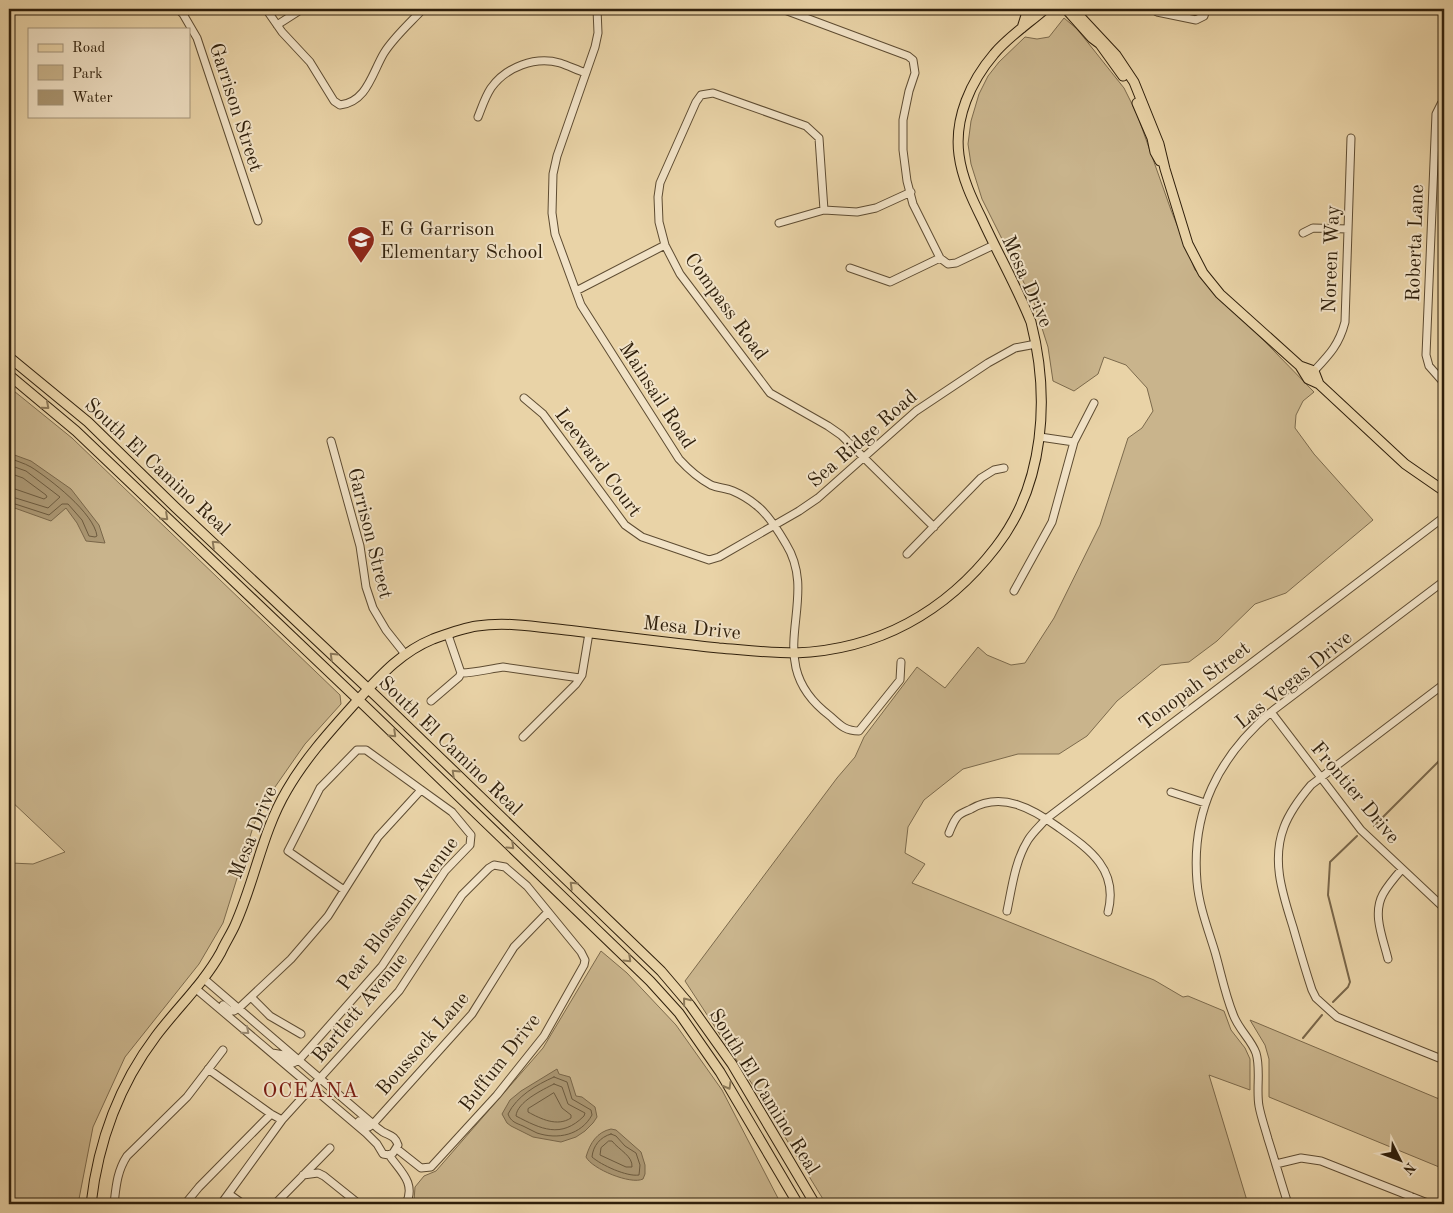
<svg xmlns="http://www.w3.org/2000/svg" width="1453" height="1213" viewBox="0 0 1453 1213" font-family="'Old Standard TT',serif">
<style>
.green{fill:#c9b48c;stroke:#7c6a4c}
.water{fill:#aa9672;stroke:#796649}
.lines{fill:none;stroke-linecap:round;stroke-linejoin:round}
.shore{stroke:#6c5a3e;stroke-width:1}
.stream{stroke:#796649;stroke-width:2}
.minor-casing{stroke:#5e4c32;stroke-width:9}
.major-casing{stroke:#2f1f0b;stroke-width:11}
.minor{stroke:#f1e2c6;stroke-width:7}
.major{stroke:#e9d3a7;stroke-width:9}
.oneway{stroke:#8c7959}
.oneway2{stroke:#9a8a72}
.labels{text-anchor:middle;stroke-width:4;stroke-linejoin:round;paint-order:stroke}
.street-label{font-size:20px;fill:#2f1f0b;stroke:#f1e2c6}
.poi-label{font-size:20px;fill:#2f1f0b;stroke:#f1e2c6;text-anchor:start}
.neighbourhood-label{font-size:21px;letter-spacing:1px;fill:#7a1f14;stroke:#f1e2c6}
</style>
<rect width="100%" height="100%" fill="#e9d3a7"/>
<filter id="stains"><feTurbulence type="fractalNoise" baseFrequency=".004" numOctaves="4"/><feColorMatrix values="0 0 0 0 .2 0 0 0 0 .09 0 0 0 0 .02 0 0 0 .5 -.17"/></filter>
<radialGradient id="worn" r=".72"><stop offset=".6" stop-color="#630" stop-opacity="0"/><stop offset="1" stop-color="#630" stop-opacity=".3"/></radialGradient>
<!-- green -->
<path class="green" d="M1064,18L1077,29L1124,88L1137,114L1171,210L1195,270L1314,392L1303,401L1296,415L1295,428L1314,454L1373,520L1286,593L1255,604L1217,641L1189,662L1161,665L1117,701L1087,736L1059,754H1018L963,769L924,800L908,827L905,853L925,864L912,883L1154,980L1183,997L1188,996L1224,1011L1231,1030L1245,1048L1250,1059V1090L1209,1075L1248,1204H826L758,1093L685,981L837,778L855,757L864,737L917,667L945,688L978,647L987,655L1011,665L1025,663L1054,618L1100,525L1128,438L1142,428L1153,411L1147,388L1126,365L1104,357L1098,374L1074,391L1053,381L1048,347L1034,303L982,199L971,164L968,144L971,121L979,94L988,76L999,62L1025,37L1037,39L1049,37Z
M9,387L72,438L340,695L341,704L305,744L275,787L254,824L223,923L199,964L125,1057L93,1127L78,1204H9V865L11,863L33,864L65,852L9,799Z
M601,951L627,973L676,1025L722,1090L781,1204H411L414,1201L415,1187L424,1176L436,1171L543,1048Z
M1250,1020L1444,1101V1169L1269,1097V1059L1265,1045Z"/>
<!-- water -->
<path class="water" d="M9,453L31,461L71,489L99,525L105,543L86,541L77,523L66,508L51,521L9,506Z
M557,1069L559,1074L570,1077L576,1096L582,1097L595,1107L597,1117L593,1123L585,1131L576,1137L561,1142L533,1137L511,1126L507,1123L502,1114L510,1100L521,1091Z
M611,1129L616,1130L641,1152L645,1165V1174L643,1179C631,1185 592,1169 586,1157C590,1143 597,1132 611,1129Z"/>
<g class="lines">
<!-- shore -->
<path class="shore" d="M9,458C16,461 24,463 31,467C50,479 94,513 97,536L95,537L89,536L82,520L68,504H62L49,515L9,502
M9,465L26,471L60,497L48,508L9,496
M9,473L23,478L46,495L47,497L44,499L15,489L9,488
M554,1077L567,1082L572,1099L591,1110L592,1115C581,1135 558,1140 537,1133C532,1131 528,1128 523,1126C516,1123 511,1122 508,1114C517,1096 536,1085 554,1077Z
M554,1084L562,1087L568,1104L585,1113L584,1116C561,1139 541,1129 516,1116C517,1102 542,1090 554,1084Z
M554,1093L562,1108L571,1115V1118C557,1127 541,1119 528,1112V1109Z
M611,1134L616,1136L625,1146L636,1153L640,1165L639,1175C627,1177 601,1165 592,1157C593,1146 600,1137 611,1134Z
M609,1141H612C619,1150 633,1156 632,1167H626L600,1155L601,1148Z"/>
<!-- stream -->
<path class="stream" d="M1374,826L1444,756
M1333,1002L1348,987L1350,982L1328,895L1330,862L1357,836
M1303,1038L1322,1015"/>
<defs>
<path id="minor" d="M178,9L183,14L197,38L258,221
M266,9L282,32L310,62L334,101L340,105C367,102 372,73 384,53C394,37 410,23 423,9
M597,9L598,33L595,47L557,156L553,174L552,213L555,234L581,305L679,459C689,470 698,478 711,485C718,488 726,488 733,491C740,494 750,500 756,505C767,513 779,532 786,544C822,602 758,662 830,716C840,725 845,731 859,731L900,680L901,662
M782,9L908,56L913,60L915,73L909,91L903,120V150L907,181L913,204L940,258L948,264L956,263L994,245
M1152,9L1157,12L1196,20L1204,16L1206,9
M277,25L302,9
M1444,101L1441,104L1436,114L1426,355L1429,366L1444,383
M478,117C482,107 485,97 491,88C506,67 535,56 560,63C569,66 577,70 586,73
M824,210L819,138L806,126L713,93L701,95L696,102L660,183L658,197L659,222L665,245L680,274L770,393L828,426L841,435L934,527
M779,223L824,210L857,212L876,208L911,192
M1303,233L1313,228L1348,229
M850,268L890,282L940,258
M576,291L665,245
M1314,371C1329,355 1339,345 1345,322L1351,138
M524,398L543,414L625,525L642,537L709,560L719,557L799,511L818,498L916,411L988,363L1015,348L1036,344
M1040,437L1074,442
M331,441L360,546L366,587L373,608L386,630L405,654
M907,554L981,478L994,470L1004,468
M1014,591L1052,522L1074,442L1094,403
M448,635L461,673
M1444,684L1311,785C1300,798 1290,811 1284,827C1271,861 1283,895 1293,927C1299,948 1305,969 1312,990L1316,998L1337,1017L1444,1060
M431,701L459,677L461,673C475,673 489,669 503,667L580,678
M1271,712L1361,830L1444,908
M523,737L576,684L582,675L589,633
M1171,792L1205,803
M949,833C951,828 954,820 958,816C961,813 967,811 971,809C1002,791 1033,809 1058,827C1089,849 1119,869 1108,912
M1007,911C1012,887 1015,861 1028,840C1033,832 1040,826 1046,819L1444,517
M1388,959C1383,938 1372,914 1383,894C1388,885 1395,877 1402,869
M195,988L366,1133L377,1144L383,1154L389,1155L393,1153L398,1145C395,1136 391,1136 383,1132C380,1130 376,1127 373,1124L203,978
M251,997L270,1016L301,1034
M223,1005L229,1010L234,1011L239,1008L291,959L328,916L378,837L421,790
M272,1053L284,1055L293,1063L299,1060L382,966L445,871L470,845L471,835L452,812L366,750H357L320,788L288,851L344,890
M208,1069L271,1114L282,1120
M359,1121L369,1127L373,1124L472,1014L514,947L548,912
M389,1155C401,1172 416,1183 406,1204
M1276,1164L1301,1158L1321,1161L1430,1204
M303,1175L318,1173L324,1176L359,1204
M229,1194L243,1204
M114,1204C116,1187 117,1171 127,1156L187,1097L223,1050
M185,1204L199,1187L271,1114
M221,1204L282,1120L399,991L462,895L489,868L494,865L505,867L527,886L581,952L585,960L584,965L544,1036L497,1095L431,1167L421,1168L397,1149
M275,1204L330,1148
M1288,1204C1281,1182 1275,1161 1268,1139C1265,1128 1261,1117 1259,1106C1256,1089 1261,1069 1256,1053C1251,1039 1238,1029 1233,1014C1225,994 1221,973 1215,952C1208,929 1199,906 1197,882C1191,811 1218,758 1271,712L1444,581
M1406,1204L1410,1196"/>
<path id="major" d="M1066,9L1092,38L1100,44L1123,76
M1073,9L1116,55L1134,82L1159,144L1165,169L1188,244L1203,273L1220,294L1300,366
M1022,28L1028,9
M1137,103L1152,138L1155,152L1160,161
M9,357L88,422L175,507L378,698L661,971L690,1005L732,1064L815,1204
M1300,366L1314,371L1319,384L1308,379Z
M9,375L76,431L368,709L650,981L679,1013L720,1072L798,1204
M1319,384L1405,464L1444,491
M91,1204C98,1143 119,1085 156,1036C177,1008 204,983 221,952C225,943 231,934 235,925C255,881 262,832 287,790C306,757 332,729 357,701C380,676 401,652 433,639C447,634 463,628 477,626C509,621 544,628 575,631C623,637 671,643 719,648C744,650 769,653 795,653C878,650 946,612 996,547C1045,484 1050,397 1031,322C1017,287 998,254 982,219C972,199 962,178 959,155C954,118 971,81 994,54C1007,38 1029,23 1045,9"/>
</defs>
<!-- minor casing -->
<use href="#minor" class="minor-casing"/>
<!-- major casing -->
<use href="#major" class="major-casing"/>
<!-- minor -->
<use href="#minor" class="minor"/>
<!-- major -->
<use href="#major" class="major"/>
</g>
<!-- one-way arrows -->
<defs><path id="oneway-chevron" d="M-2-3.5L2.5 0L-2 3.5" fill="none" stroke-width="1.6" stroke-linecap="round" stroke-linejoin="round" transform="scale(1.25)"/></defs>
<g class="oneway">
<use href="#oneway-chevron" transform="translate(46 406) rotate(41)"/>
<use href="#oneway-chevron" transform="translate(165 517) rotate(43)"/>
<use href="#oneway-chevron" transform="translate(215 544) rotate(-137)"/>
<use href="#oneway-chevron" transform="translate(333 656) rotate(-136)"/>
<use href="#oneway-chevron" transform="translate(393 734) rotate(44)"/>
<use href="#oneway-chevron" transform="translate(455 773) rotate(-136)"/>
<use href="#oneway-chevron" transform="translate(511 846) rotate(44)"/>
<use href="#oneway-chevron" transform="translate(573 885) rotate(-136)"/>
<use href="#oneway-chevron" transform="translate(628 959) rotate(44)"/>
<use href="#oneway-chevron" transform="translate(686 1001) rotate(-129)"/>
<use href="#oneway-chevron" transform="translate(728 1086) rotate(60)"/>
</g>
<use class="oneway2" href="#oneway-chevron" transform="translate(246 1031) rotate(40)"/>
<!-- icons -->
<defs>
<symbol id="school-pin" viewBox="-11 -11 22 30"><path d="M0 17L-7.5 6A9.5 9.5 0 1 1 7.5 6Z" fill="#8f2418" stroke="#f1e2c6"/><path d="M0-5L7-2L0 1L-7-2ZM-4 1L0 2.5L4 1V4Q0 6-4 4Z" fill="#fff"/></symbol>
</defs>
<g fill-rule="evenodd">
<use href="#school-pin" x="345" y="224" width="32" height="43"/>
</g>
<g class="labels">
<!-- street labels -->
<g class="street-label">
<text transform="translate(237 107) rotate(72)" y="7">Garrison Street</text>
<text transform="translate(1414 243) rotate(-88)" y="7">Roberta Lane</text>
<text transform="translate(1330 259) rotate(-88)" y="7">Noreen Way</text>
<text transform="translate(1028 281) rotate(66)" y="7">Mesa Drive</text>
<text transform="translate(727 306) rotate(54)" y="7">Compass Road</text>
<text transform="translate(658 395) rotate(57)" y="7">Mainsail Road</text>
<text transform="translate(862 438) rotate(-41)" y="7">Sea Ridge Road</text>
<text transform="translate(599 462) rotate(53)" y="7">Leeward Court</text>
<text transform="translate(158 466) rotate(43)" y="7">South El Camino Real</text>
<text transform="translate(371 533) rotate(76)" y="7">Garrison Street</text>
<text transform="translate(692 627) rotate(6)" y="7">Mesa Drive</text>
<text transform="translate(1293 679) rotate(-39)" y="7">Las Vegas Drive</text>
<text transform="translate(1194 685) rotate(-37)" y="7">Tonopah Street</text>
<text transform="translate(451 745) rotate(44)" y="7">South El Camino Real</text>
<text transform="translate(1356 792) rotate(50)" y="7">Frontier Drive</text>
<text transform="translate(252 832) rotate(-68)" y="7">Mesa Drive</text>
<text transform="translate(397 913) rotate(-53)" y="7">Pear Blossom Avenue</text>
<text transform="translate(359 1007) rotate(-50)" y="7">Bartlett Avenue</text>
<text transform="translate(422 1043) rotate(-49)" y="7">Boussock Lane</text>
<text transform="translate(499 1062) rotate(-52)" y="7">Buffum Drive</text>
<text transform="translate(765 1091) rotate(58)" y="7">South El Camino Real</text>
</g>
<!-- poi labels -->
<g class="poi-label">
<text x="380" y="235">E G Garrison<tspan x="380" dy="23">Elementary School</tspan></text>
</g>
<!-- neighbourhood labels -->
<g class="neighbourhood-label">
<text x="311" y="1097">OCEANA</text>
</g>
</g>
<!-- margin -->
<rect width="1453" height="1213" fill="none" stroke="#e9d3a7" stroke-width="30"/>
<rect x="10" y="10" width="1433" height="1193" fill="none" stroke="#2f1f0b" stroke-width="2.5"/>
<rect x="15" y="15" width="1423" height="1183" fill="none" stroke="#2f1f0b"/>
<!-- legend -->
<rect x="28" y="28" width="162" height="90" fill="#f1e2c6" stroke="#a3947b"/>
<rect x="38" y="44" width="25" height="8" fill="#e9d3a7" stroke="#a3947b"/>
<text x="72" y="52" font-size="15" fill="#2f1f0b">Road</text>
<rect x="38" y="65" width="25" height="15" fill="#c9b48c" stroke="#a3947b"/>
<text x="72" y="78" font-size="15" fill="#2f1f0b">Park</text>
<rect x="38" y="90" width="25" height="15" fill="#aa9672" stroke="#a3947b"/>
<text x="72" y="102" font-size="15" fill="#2f1f0b">Water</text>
<!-- north arrow -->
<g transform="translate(1400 1160) rotate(132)" stroke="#f1e2c6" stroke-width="4" paint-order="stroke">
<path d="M0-4L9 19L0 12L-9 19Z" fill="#2f1f0b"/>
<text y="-8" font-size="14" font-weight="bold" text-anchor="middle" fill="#2f1f0b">N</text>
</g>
<rect width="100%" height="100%" filter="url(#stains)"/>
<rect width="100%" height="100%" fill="url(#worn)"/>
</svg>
